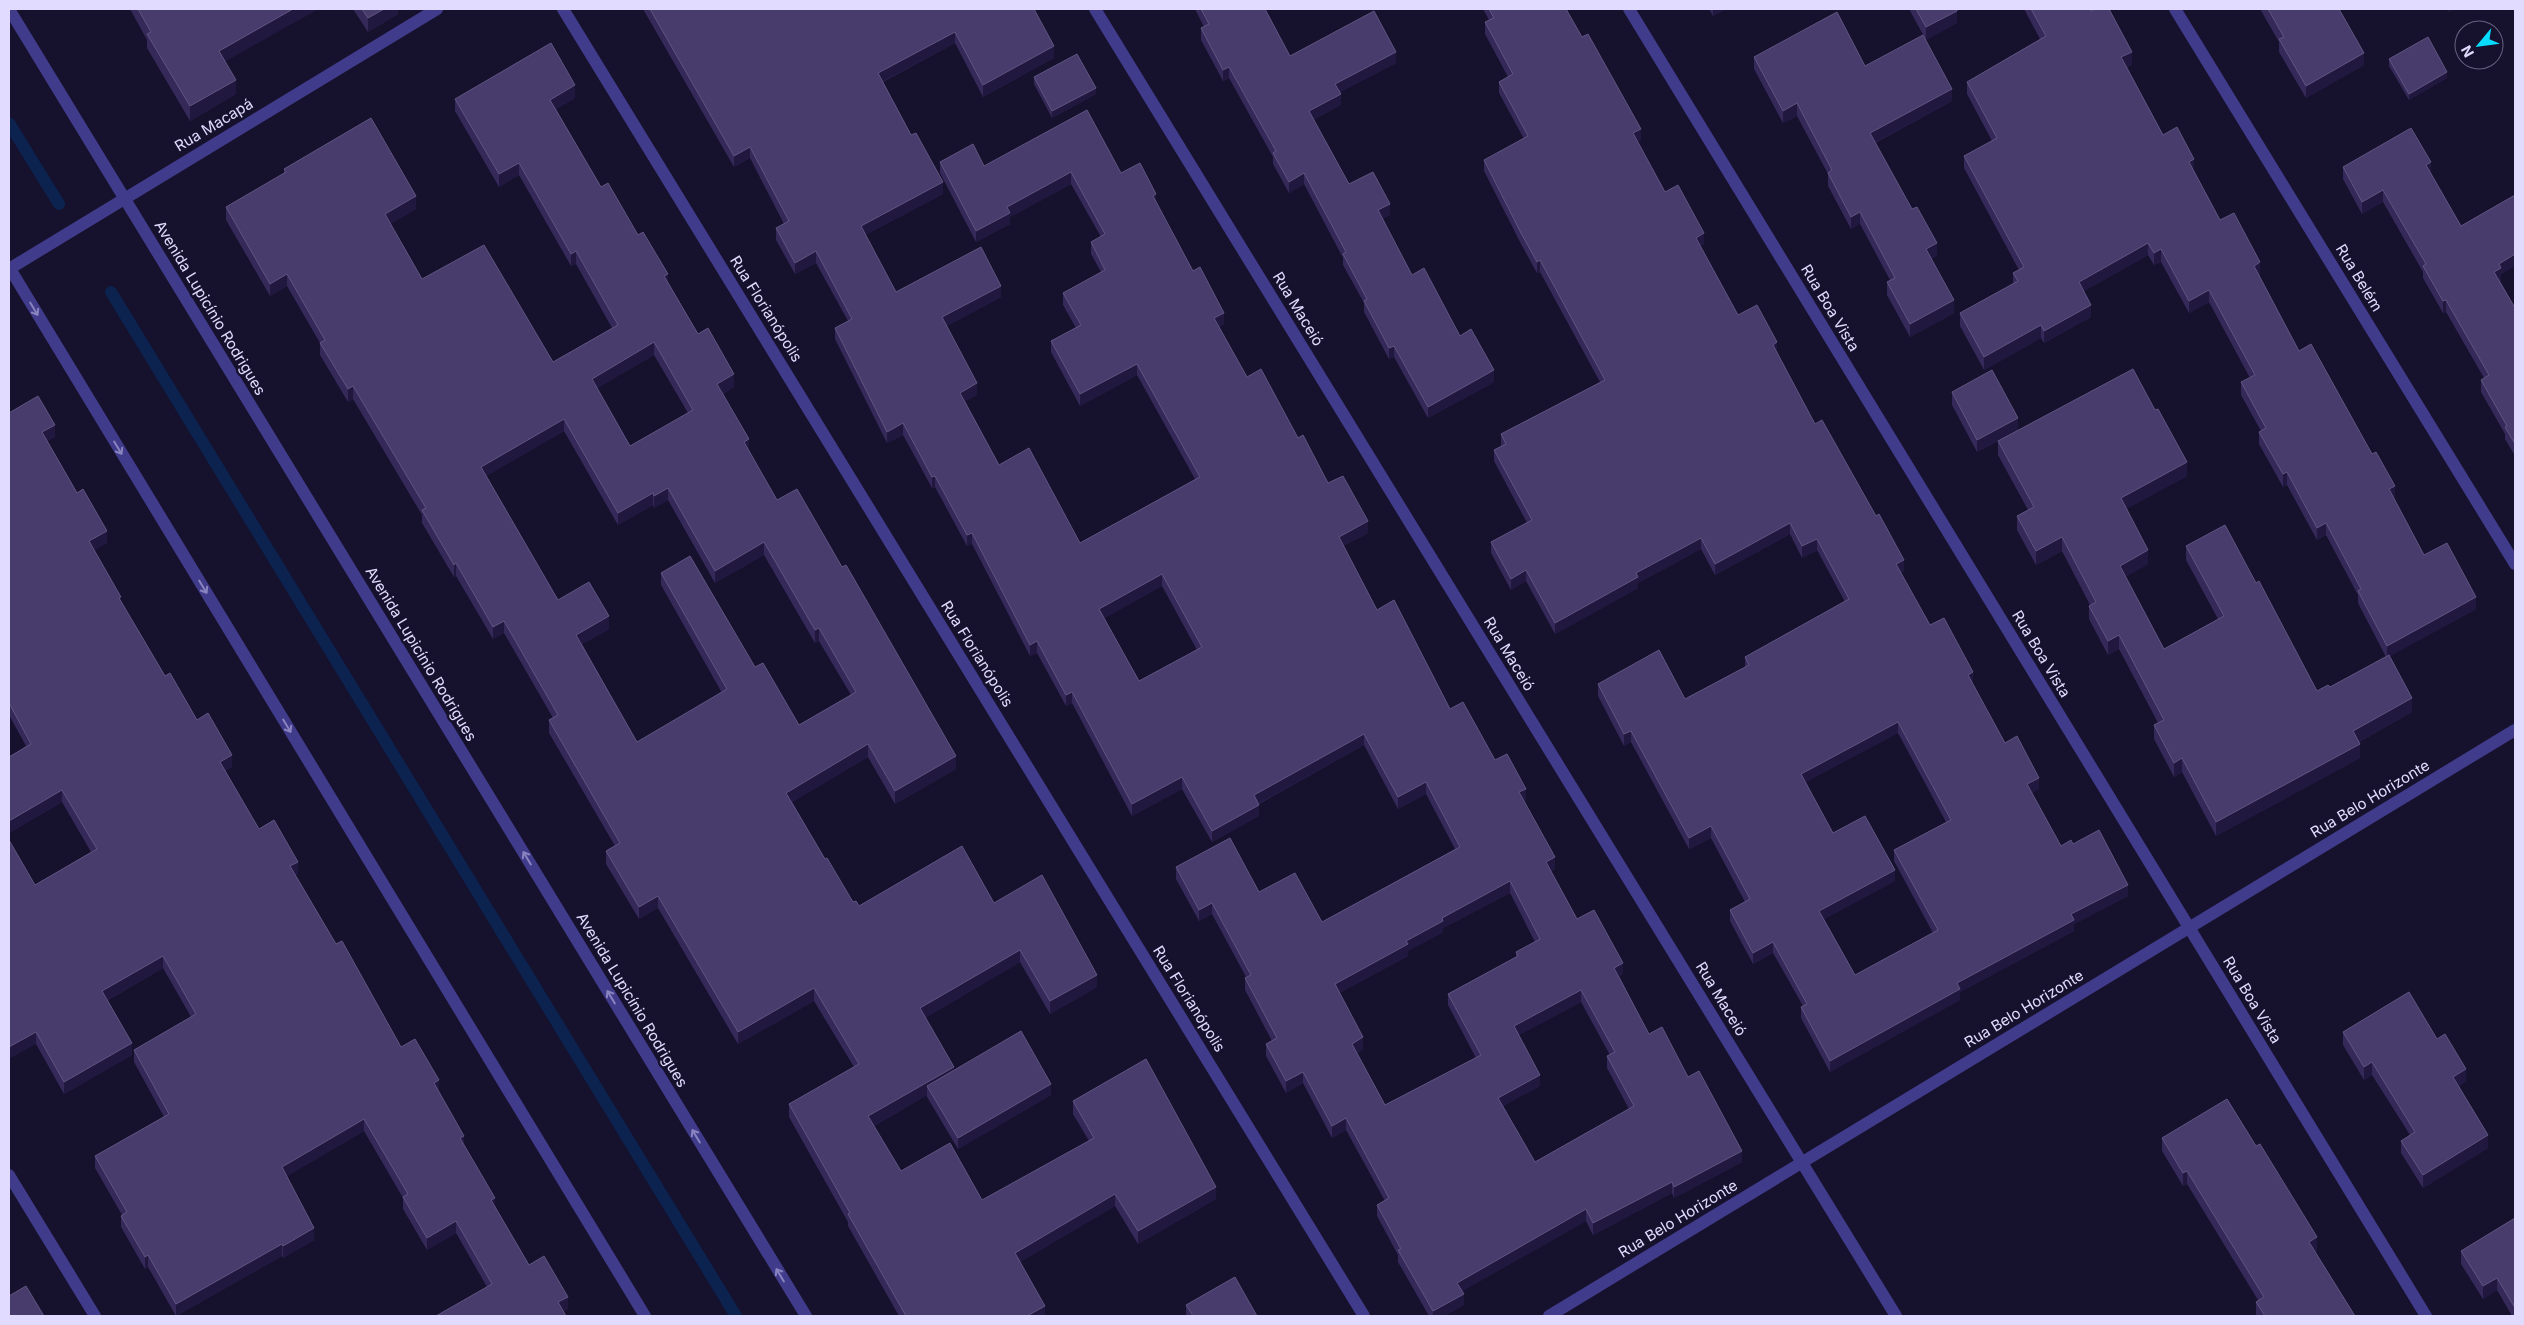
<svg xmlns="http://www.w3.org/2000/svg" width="2524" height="1325" viewBox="0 0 2524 1325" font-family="Inter,sans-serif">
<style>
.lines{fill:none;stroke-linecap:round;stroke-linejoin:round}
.stream{stroke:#0c224f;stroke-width:12}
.minor{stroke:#413b8b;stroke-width:12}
.tertiary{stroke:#413b8b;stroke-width:12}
.wall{fill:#352959;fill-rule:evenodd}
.shaded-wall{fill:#211840}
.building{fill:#473c6b;stroke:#605582;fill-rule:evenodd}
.oneway{stroke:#8983bf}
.labels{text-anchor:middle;stroke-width:5;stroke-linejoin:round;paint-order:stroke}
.street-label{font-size:15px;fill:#e1dbff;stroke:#16112c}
</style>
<rect width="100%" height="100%" fill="#16112c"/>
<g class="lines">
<!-- stream -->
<path class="stream" d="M9,123L59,204
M111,292L736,1316"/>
<!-- minor -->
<path class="minor" d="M563,9L1364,1316
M1095,9L1896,1316
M1629,9L2426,1316
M2175,9L2515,564
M9,269L437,9
M9,1175L95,1316"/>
<!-- tertiary -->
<path class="tertiary" d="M9,9L806,1316
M9,267L645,1316
M1549,1316L2515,730"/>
</g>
<!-- wall -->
<path class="wall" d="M130,9H318L225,61L236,94L190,121L147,48V40Z
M353,9H398V14L368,32Z
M643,9H1034L1054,58L983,97L955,43L883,82L943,194L865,235L896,292L1001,297L947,326L977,395L965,401L999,465L1080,543L1195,479L1137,375L1080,406L1051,352V341L1076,328L1063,305V293L1101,272L1091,254V242L1101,237L1071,184L1010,217V224L976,242L940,173V162L984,166L1121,173L1156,203L1193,271L1224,324L1219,327L1247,377L1298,438L1328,483L1368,533L1343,546L1377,610L1450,709L1495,760L1526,800L1524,801L1555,869L1551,871L1577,919L1623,974L1619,976L1649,1034L1688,1077L1742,1162L1674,1198L1672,1193L1593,1235L1586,1221L1462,1291L1464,1305L1444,1316H1429L1398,1262V1255L1377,1216V1205L1385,1201L1346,1130L1332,1138L1303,1083L1286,1093L1266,1056V1044L1272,1041L1245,990V978L1246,977L1212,914L1199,921L1176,879V867L1259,892L1322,922L1455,849L1426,794L1398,809L1364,745L1259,804V816L1212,842L1182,789L1132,816L1072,703L1066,706L1037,653L1030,656L972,544L967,546L935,487L932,488L903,435L887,443L835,339V328L848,321L816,263L795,274L776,240V228L784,224L750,158L734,167ZM1162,586L1197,650L1139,681L1104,618ZM1510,893L1535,942L1516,952V957L1448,994V1005L1476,1058L1385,1105L1357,1053L1363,1049L1339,993L1408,956V951L1443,932V928ZM1581,1002L1610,1055L1607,1056V1068L1629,1109L1535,1162L1503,1106L1540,1086L1519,1035Z
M1195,9H1265L1290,56L1396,63L1340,92L1341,105L1313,120L1349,184L1390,215L1382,219L1412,275L1460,336L1494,382L1428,418L1394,357L1389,359L1364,312V303L1343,265V258L1304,184L1289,193L1273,164V157L1229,78L1223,81L1201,40V28L1204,27Z
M1483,9H1566L1582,37L1641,140L1637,141L1665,192L1704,244L1700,246L1738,315L1777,353L1815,424L1904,571L1901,573L1930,625L1973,683H1972L2005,743L2039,789L2032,793L2061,846L2073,844L2128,896L2074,924V931L1960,992V1000L1830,1072L1801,1018V1007L1803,1006L1773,953L1753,964L1730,921V910L1745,902L1711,838L1689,849L1631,742L1624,746L1598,696V684L1685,699L1745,667V657L1845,602L1817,550L1802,558L1790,534L1715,575L1701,549L1638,583V588L1555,634L1526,581L1511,590L1491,553V542L1527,523L1494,461V450L1501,446V434L1600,382L1540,272L1537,273L1521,244L1484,171V160L1524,139L1499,93V82L1508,77L1485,34V22L1489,20ZM1898,733L1946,822L1894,850V861L1933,933L1855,975L1824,919L1895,881L1833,833L1805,782Z
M1709,9H1726L1713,16Z
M1909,9H1962L1957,11V23L1926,40Z
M2024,9H2089L2132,64L2127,67L2163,135L2194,171L2220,220L2260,274L2259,275L2299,351L2395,498L2394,499L2424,555L2476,609L2390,656L2412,712L2359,742L2360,758L2216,836L2182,772L2174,777L2154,739V725L2158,723L2119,649L2108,655L2089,619V606L2090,605L2062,551L2036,565L2017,530V516L2028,510L1998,455V441L1977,452L1952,405V392L2018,430L2187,476L2126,509L2148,564L2125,577L2164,649L2218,619L2186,560V546L2256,583L2317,691L2330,687L2386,657L2358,603V595L2326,535L2317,540L2287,485L2283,487L2259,444V432L2261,431L2241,395V382L2250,378L2209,302L2189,313L2161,262L2154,265L2148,255L2084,291L2091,317L2044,343L2041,338L1984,370L1960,326V313L2013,284V273L2019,270L1964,168V156L1992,141L1967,94V82L2040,39Z
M2260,9H2339L2364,65L2306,98L2279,52V42Z
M1754,57L1865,66L1952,101L1875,143L1937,256L1931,259L1954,313L1910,337L1887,295V282L1890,280L1860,224L1851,229L1828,186V174L1797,116L1783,123L1754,69Z
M2389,59L2447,78L2409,100L2389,66Z
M1034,77L1096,94L1052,118L1034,84Z
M575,98L556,109L601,187L638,235L668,282L698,334L734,387L723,394L749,451L777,500L956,769L895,804L868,757L792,802L825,859L853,902L859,906L994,903L1097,987L1050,1014L1020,962L925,1018L954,1070L1051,1095L958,1149L927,1097V1095L874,1126L901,1171L982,1200L1089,1141L1073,1114V1101L1216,1199L1138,1244L1115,1206L1020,1262L1045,1316H899L848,1226V1222L789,1117V1104L854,1067L814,1001L738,1044L658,908L639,919L606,864V851L615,846L549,733V720L553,718L504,633L493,639L456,576L454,577L422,523V515L353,399L348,402L320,355V343L287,286L270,296L226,220V207L284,174V169L416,209L390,224L422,279L553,362L612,328L576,264L571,266L519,175L499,187L455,111V99ZM654,355L688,413L630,446L597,388ZM564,431L618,525L653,505L654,508L668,500L715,583L764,555L815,643L819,641L851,695L799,725L755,667L661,573V585L722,693L637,742L582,644L609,629L558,600L486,476Z
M2343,167L2431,174L2461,226L2515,195V266L2501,274V280L2500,281L2515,308V456L2505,439V434L2481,392V380L2484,378L2446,312L2443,313L2423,278V272L2383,202L2362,214L2343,179Z
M9,413L55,437L47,441L107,543L94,550L121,602L165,676L232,767L225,771L259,829L298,874L295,875L336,944L401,1047L439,1092L464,1145L495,1206L529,1265L568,1309L564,1311L487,1287L456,1233L427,1250L403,1209V1198L364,1131L287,1176L314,1240L283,1258L282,1256L176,1316L148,1267L145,1269L121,1227V1216L122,1215L95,1168V1156L164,1117L134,1062V1050L191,1017L163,968L108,1000L132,1055L64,1094L36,1044L35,885L91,852L62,802L9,833V757L26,746L9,715Z
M2343,1032L2437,1039L2466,1081L2459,1086L2488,1148L2423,1188L2401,1153V1141L2410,1135L2372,1075L2364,1080L2343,1045Z
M2162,1138L2317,1250L2315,1252L2355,1316H2257L2256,1314V1302L2258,1300L2187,1184L2183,1186L2162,1151Z
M2515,1218V1316H2512L2497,1290L2483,1299L2461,1264V1251Z
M1186,1305L1257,1316H1186Z"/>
<!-- shaded-wall -->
<path class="shaded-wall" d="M293,9H318L219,65V51Z
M384,9H398V14L368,32V18Z
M1713,9H1726L1713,16Z
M1952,9H1962L1957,11V23L1926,40V27Z
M2448,9H2454L2448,12Z
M955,32V43L878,84V73Z
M1054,46V58L983,97V85Z
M1396,52V63L1335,95V84Z
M2132,52V64L2121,69V57Z
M2364,53V65L2306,98V86Z
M1229,67V78L1223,81V70Z
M2447,72V78L2409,100V94Z
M236,80V94L190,121V106Z
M575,85V98L550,112V100Z
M1096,88V94L1052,118V111Z
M1952,89V101L1870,145V133Z
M1341,94V105L1309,122V111Z
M1797,103V116L1783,123V111Z
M1641,129V140L1633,144V133Z
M750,147V158L734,167V156Z
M2194,159V171L2189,162Z
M2431,162V174L2426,165Z
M519,163V175L499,187V174Z
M1071,172V184L1010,217V224L976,242V231L1007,207Z
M1304,173V184L1289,193V182Z
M943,182V194L861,237V226Z
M2383,190V202L2362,214V202Z
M1156,194V205L1153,196Z
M416,196V209L385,227V214Z
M1390,204V215L1378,222V210Z
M1860,212V224L1851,229V217Z
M1704,233V244L1696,249V238Z
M1937,243V256L1926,262V249Z
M2148,243V255L2079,294V282Z
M2161,249V262L2154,265V253Z
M576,251V264L571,266V254Z
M816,251V263L795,274V263Z
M2515,254V266L2501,274V280L2494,284V272L2499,264Z
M1540,260V272L1537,273V262Z
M2260,262V274L2254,278V266Z
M287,274V286L270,296V284Z
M668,274V287L664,276Z
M1001,286V297L942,329V317Z
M2209,290V302L2189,313V301Z
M1954,300V313L1910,337V324Z
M2446,300V312L2443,313V301Z
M2091,305V317L2044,343V331Z
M1224,313V324L1214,330V318Z
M2041,325V338L1984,370V357Z
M654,342V355L592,391V379Z
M1777,342V354L1773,345Z
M1394,346V357L1389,359V348Z
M1137,364V375L1080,406V394Z
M1494,370V382L1428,418V407Z
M734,374V387L717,397V384Z
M977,383V395L960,404V393Z
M353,386V399L348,402V389Z
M2018,418V430L1977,452V440Z
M564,419V431L481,479V467Z
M903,423V435L887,443V432Z
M55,425V437L42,444V432Z
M749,439V452L744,442Z
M2187,462V476L2121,512V498Z
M2287,472V485L2283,487V474Z
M935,476V487L932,488V477Z
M2395,486V498L2389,501V489Z
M668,488V500L654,508V496Z
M653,493V505L618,525V513Z
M1368,521V533L1339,548V537Z
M1790,523V534L1715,575V564Z
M2326,523V535L2317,540V528Z
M107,531V543L89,553V541Z
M972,533V544L967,546V535Z
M2062,537V551L2036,565V551Z
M1701,538V549L1638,583V588L1555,634V623L1636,573Z
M1817,539V550L1802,558V546Z
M764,542V555L715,583V571Z
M2148,550V564L2120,580V566Z
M1904,560V571L1896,575V564Z
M456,563V576L454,577V565Z
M1526,570V581L1511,590V579Z
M1162,574V586L1099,621V609Z
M2476,597V609L2387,658V646Z
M609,616V629L576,647V635Z
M504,621V633L493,639V627Z
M819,628V641L815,643V630Z
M2119,635V649L2108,655V641Z
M1037,641V653L1030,656V645Z
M1973,672V683L1968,686V675Z
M1072,692V703L1066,706V695Z
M2412,698V712L2353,745V731Z
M1898,722V733L1801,785V774Z
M1631,731V742L1624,746V734Z
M1364,734V745L1254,806V795Z
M868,744V757L786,806V793Z
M2360,744V758L2216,836V822Z
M232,755V767L220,774V762Z
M956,756V769L895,804V791Z
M2182,758V772L2174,777V763Z
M1182,777V789L1132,816V804Z
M2039,778V789L2027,796V784Z
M1426,782V794L1398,809V797Z
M1526,789V800L1519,804V792Z
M62,790V802L9,833V821Z
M1259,805V816L1212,842V831Z
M1711,826V838L1689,849V838Z
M1555,857V869L1546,873V862Z
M298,862V874L290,878V866Z
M1895,870V881L1819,922V911Z
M1510,881V893L1443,928V932L1408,951V956L1335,995V984L1406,941L1442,918Z
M2128,885V896L2074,924V931L1960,992V1000L1830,1072V1061L1957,983L2071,914Z
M658,896V908L639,919V907Z
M1212,903V914L1199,921V910Z
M1773,942V953L1753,964V953Z
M1020,950V962L920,1021V1008Z
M163,956V968L102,1003V991Z
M1623,963V974L1614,979V968Z
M1097,975V987L1050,1014V1001Z
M814,988V1001L738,1044V1032Z
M1581,990V1002L1514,1038V1026Z
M36,1032V1044L9,1059V1047Z
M1363,1037V1049L1352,1055V1044Z
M132,1043V1055L64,1094V1082Z
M2372,1062V1075L2364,1080V1067Z
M954,1067V1080L927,1086V1095L868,1129V1116Z
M2466,1069V1081L2453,1089V1077Z
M1303,1072V1083L1286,1093V1081Z
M1540,1075V1086L1498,1109V1098Z
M439,1080V1092L434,1083Z
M1051,1084V1095L958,1149V1138Z
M1346,1118V1130L1332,1138V1126Z
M364,1119V1131L282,1179V1167Z
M2488,1135V1148L2423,1188V1175Z
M464,1136V1148L460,1138Z
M1742,1151V1162L1674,1198V1187Z
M2187,1171V1184L2183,1186V1173Z
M1672,1182V1193L1593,1235V1223Z
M1216,1187V1199L1138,1244V1231Z
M1115,1194V1206L1015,1265V1253Z
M495,1198V1210L491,1200Z
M1586,1209V1221L1457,1294V1283Z
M456,1221V1233L427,1250V1238Z
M314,1228V1240L283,1258V1246Z
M2317,1237V1250L2309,1255V1242Z
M282,1244V1256L176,1316V1304Z
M148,1255V1267L145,1269V1257Z
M2497,1278V1290L2483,1299V1286Z
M1464,1294V1305L1444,1316H1433V1311Z
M568,1297V1309L558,1314V1302Z
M1045,1306V1316H1027Z"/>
<!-- building -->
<path class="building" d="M138,9H293L219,51L236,80L190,106L147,34L151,32Z
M362,9H384L368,18Z
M650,9H1034L1054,46L983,85L955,32L878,73L911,135L916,133L943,182L861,226L896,292L981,247L1001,286L942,317L977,383L960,393L999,465L1029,448L1080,543L1200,477L1137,364L1080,394L1051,341L1081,325L1063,293L1105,270L1091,242L1105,234L1071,172L1007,207L1010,213L976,231L940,162L973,144L984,166L1087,110L1121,173L1140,163L1156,194L1153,196L1193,271L1200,267L1224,313L1214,318L1247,377L1261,369L1298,438L1303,435L1328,483L1343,476L1368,521L1339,537L1377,610L1394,600L1450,709L1463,702L1495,760L1507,754L1526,789L1519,792L1555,857L1546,862L1577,919L1594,910L1623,963L1614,968L1649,1034L1662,1027L1688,1077L1699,1071L1742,1151L1674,1187L1672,1182L1593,1223L1586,1209L1457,1283L1464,1294L1433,1311L1398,1250L1401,1249L1377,1205L1389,1198L1346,1118L1332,1126L1303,1072L1286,1081L1266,1044L1277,1038L1245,978L1251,975L1212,903L1199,910L1176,867L1230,838L1259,892L1295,873L1322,922L1460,847L1426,782L1398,797L1364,734L1254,795L1259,805L1212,831L1182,777L1132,804L1072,692L1066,695L1037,641L1030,645L972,533L967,535L935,476L932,477L903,423L887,432L835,328L852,319L816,251L795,263L776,228L789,221L750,147L734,156ZM1162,574L1202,647L1139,681L1099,609ZM1510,881L1540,939L1516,952L1518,956L1448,994L1481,1055L1385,1105L1352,1044L1363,1037L1335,984L1408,944L1406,941L1443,921L1442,918ZM1581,990L1615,1052L1607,1056L1634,1106L1535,1162L1498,1098L1540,1075L1514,1026Z
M1201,9H1265L1290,56L1374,11L1396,52L1335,84L1341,94L1309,111L1349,184L1373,172L1390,204L1378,210L1412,275L1424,268L1460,336L1471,329L1494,370L1428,407L1394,346L1389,348L1364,301L1367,299L1343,254L1346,252L1304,173L1289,182L1273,153L1276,151L1229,67L1223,70L1201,28L1209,24Z
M1489,9H1566L1582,37L1588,34L1641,129L1633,133L1665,192L1678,185L1704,233L1696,238L1738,315L1757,305L1777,342L1773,345L1815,424L1822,420L1876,516L1879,514L1904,560L1896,564L1930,625L1944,618L1973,672L1968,675L2005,743L2017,736L2039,778L2027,784L2061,846L2071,840L2073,844L2099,830L2128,885L2071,914L2074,920L1957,983L1960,989L1830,1061L1801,1007L1807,1004L1773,942L1753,953L1730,910L1750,899L1711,826L1689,838L1631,731L1624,734L1598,684L1659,650L1685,699L1749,665L1745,657L1849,599L1817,539L1802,546L1790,523L1715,564L1701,538L1636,573L1638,577L1555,623L1526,570L1511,579L1491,542L1532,520L1494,450L1506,444L1501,434L1605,380L1540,260L1537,262L1521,233L1484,160L1528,136L1499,82L1513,74L1485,22L1494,18ZM1898,722L1951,820L1894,850L1938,930L1855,975L1819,911L1895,870L1865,816L1833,833L1801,774Z
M1916,9H1956L1957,11L1926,27Z
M2031,9H2089L2091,11L2095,9H2109L2132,52L2121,57L2163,135L2177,127L2194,159L2189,162L2220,220L2234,213L2260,262L2254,266L2299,351L2311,344L2372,454L2376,452L2395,486L2389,489L2424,555L2447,543L2476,597L2387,646L2358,591L2361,589L2326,523L2317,528L2287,472L2283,474L2259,432L2266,428L2241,382L2255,375L2209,290L2189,301L2161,249L2154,253L2148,243L2079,282L2091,305L2044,331L2041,325L1984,357L1960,313L2018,281L2013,273L2024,267L1964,156L1997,138L1967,82L2046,36Z
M2268,9H2339L2364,53L2306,86L2279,39L2284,37Z
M1837,12L1865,66L1923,35L1952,89L1870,133L1912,209L1917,207L1937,243L1926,249L1954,300L1910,324L1887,282L1895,278L1860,212L1851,217L1828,173L1832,170L1797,103L1783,111L1754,57Z
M2428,37L2447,72L2409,94L2389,59Z
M551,43L575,85L550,100L601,187L608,183L638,235L643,232L668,274L664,276L698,334L708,328L734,374L717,384L749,439L744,442L777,500L797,489L842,567L846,565L956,756L895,791L868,744L786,793L825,859L827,858L853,902L856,901L859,906L962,846L994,903L1042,875L1097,975L1050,1001L1020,950L920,1008L954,1067L868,1116L901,1171L950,1143L982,1200L1094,1138L1073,1101L1146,1059L1216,1187L1138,1231L1115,1194L1015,1253L1045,1306L1027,1316H906L848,1214L850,1213L789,1104L859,1064L814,988L738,1032L658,896L639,907L606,851L620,843L549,720L558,715L504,621L493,627L456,563L454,565L422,510L426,508L353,386L348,389L320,343L325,340L287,274L270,284L226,207L286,172L284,169L371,118L416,196L385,214L422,279L484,245L553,362L618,325L576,251L571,254L519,163L499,174L455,99ZM654,342L693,410L630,446L592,379ZM564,419L618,513L653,493L654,496L668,488L715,571L764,542L815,630L819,628L856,692L799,725L763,663L755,667L690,556L661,573L727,689L637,742L576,635L609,616L589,582L558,600L481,467Z
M1077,54L1096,88L1052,111L1034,77Z
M2411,128L2431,162L2426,165L2461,226L2515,195V254L2499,264L2501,268L2494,272L2515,308V444L2505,427L2507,426L2481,380L2489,375L2446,300L2443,301L2423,266L2426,264L2383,190L2362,202L2343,167Z
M2133,369L2155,410L2158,409L2187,462L2121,498L2148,550L2120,566L2164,649L2224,616L2186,546L2225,525L2256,583L2259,581L2317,691L2328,685L2330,687L2389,655L2412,698L2353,731L2360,744L2216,822L2182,758L2174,763L2154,725L2164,720L2119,635L2108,641L2089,606L2096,602L2062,537L2036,551L2017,516L2034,507L1998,441Z
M1992,370L2018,418L1977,440L1952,392Z
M38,396L55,425L42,432L77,493L83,489L107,531L89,541L121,597L119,598L165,676L170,673L197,720L208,713L232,755L220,762L259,829L274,820L298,862L290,866L336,944L342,941L401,1047L415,1039L439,1080L434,1083L464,1136L460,1138L495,1198L491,1200L529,1265L544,1256L568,1297L558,1302L566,1316H436L492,1284L456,1221L427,1238L403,1197L408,1194L364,1119L282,1167L314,1228L283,1246L282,1244L176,1304L148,1255L145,1257L121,1216L127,1212L95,1156L169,1114L134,1050L196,1014L163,956L102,991L132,1043L64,1082L36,1032L9,1047V840L35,885L97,849L62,790L9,821V757L31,744L9,703V534L10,533L9,530V413Z
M2409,992L2437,1039L2445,1034L2466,1069L2453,1077L2488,1135L2423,1175L2401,1141L2415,1132L2372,1062L2364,1067L2343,1032Z
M1021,1031L1051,1084L958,1138L927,1086Z
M2227,1099L2256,1146L2260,1144L2317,1237L2309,1242L2355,1316H2265L2256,1302L2264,1297L2187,1171L2183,1173L2162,1138Z
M2515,1218V1308L2497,1278L2483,1286L2461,1251Z
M1235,1277L1257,1316H1193L1186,1305Z
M26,1286L44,1316H9V1296Z"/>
<!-- one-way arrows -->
<defs><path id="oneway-shaft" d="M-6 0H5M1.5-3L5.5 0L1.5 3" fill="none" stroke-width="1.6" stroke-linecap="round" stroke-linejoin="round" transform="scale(1.25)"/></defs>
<g class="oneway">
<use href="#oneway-shaft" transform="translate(34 309) rotate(59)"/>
<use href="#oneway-shaft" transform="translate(118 448) rotate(59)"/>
<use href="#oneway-shaft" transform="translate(203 587) rotate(59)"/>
<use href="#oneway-shaft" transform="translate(287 726) rotate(59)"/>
<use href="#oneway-shaft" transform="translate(527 858) rotate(-121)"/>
<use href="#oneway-shaft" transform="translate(611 997) rotate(-121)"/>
<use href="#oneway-shaft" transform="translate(696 1136) rotate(-121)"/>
<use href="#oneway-shaft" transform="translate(780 1275) rotate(-121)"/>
</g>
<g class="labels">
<!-- street labels -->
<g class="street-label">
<text transform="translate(214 125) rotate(-31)" y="5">Rua Macapá</text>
<text transform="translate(2359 278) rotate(59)" y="5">Rua Belém</text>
<text transform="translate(210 308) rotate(59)" y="5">Avenida Lupicínio Rodrigues</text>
<text transform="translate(1830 308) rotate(59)" y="5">Rua Boa Vista</text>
<text transform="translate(766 309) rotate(58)" y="5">Rua Florianópolis</text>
<text transform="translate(1298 309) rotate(59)" y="5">Rua Maceió</text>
<text transform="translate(421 654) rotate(59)" y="5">Avenida Lupicínio Rodrigues</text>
<text transform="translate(977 654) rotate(58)" y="5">Rua Florianópolis</text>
<text transform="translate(1509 654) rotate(59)" y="5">Rua Maceió</text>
<text transform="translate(2041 654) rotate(59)" y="5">Rua Boa Vista</text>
<text transform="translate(2370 799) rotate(-31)" y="5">Rua Belo Horizonte</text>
<text transform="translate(1189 999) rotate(58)" y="5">Rua Florianópolis</text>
<text transform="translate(1721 999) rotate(59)" y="5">Rua Maceió</text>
<text transform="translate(632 1000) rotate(59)" y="5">Avenida Lupicínio Rodrigues</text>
<text transform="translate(2252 1000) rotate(59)" y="5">Rua Boa Vista</text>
<text transform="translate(2024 1009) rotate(-31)" y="5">Rua Belo Horizonte</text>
<text transform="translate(1678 1219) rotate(-31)" y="5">Rua Belo Horizonte</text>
</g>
</g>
<!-- border -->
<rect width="2524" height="1325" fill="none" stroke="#e1dbff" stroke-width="20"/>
<!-- north arrow -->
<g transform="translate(2479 45) rotate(241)"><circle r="24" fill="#16112c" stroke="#676280"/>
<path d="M0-4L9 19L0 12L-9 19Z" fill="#07dcff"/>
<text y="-8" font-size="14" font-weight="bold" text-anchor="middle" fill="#e1dbff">N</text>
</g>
</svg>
